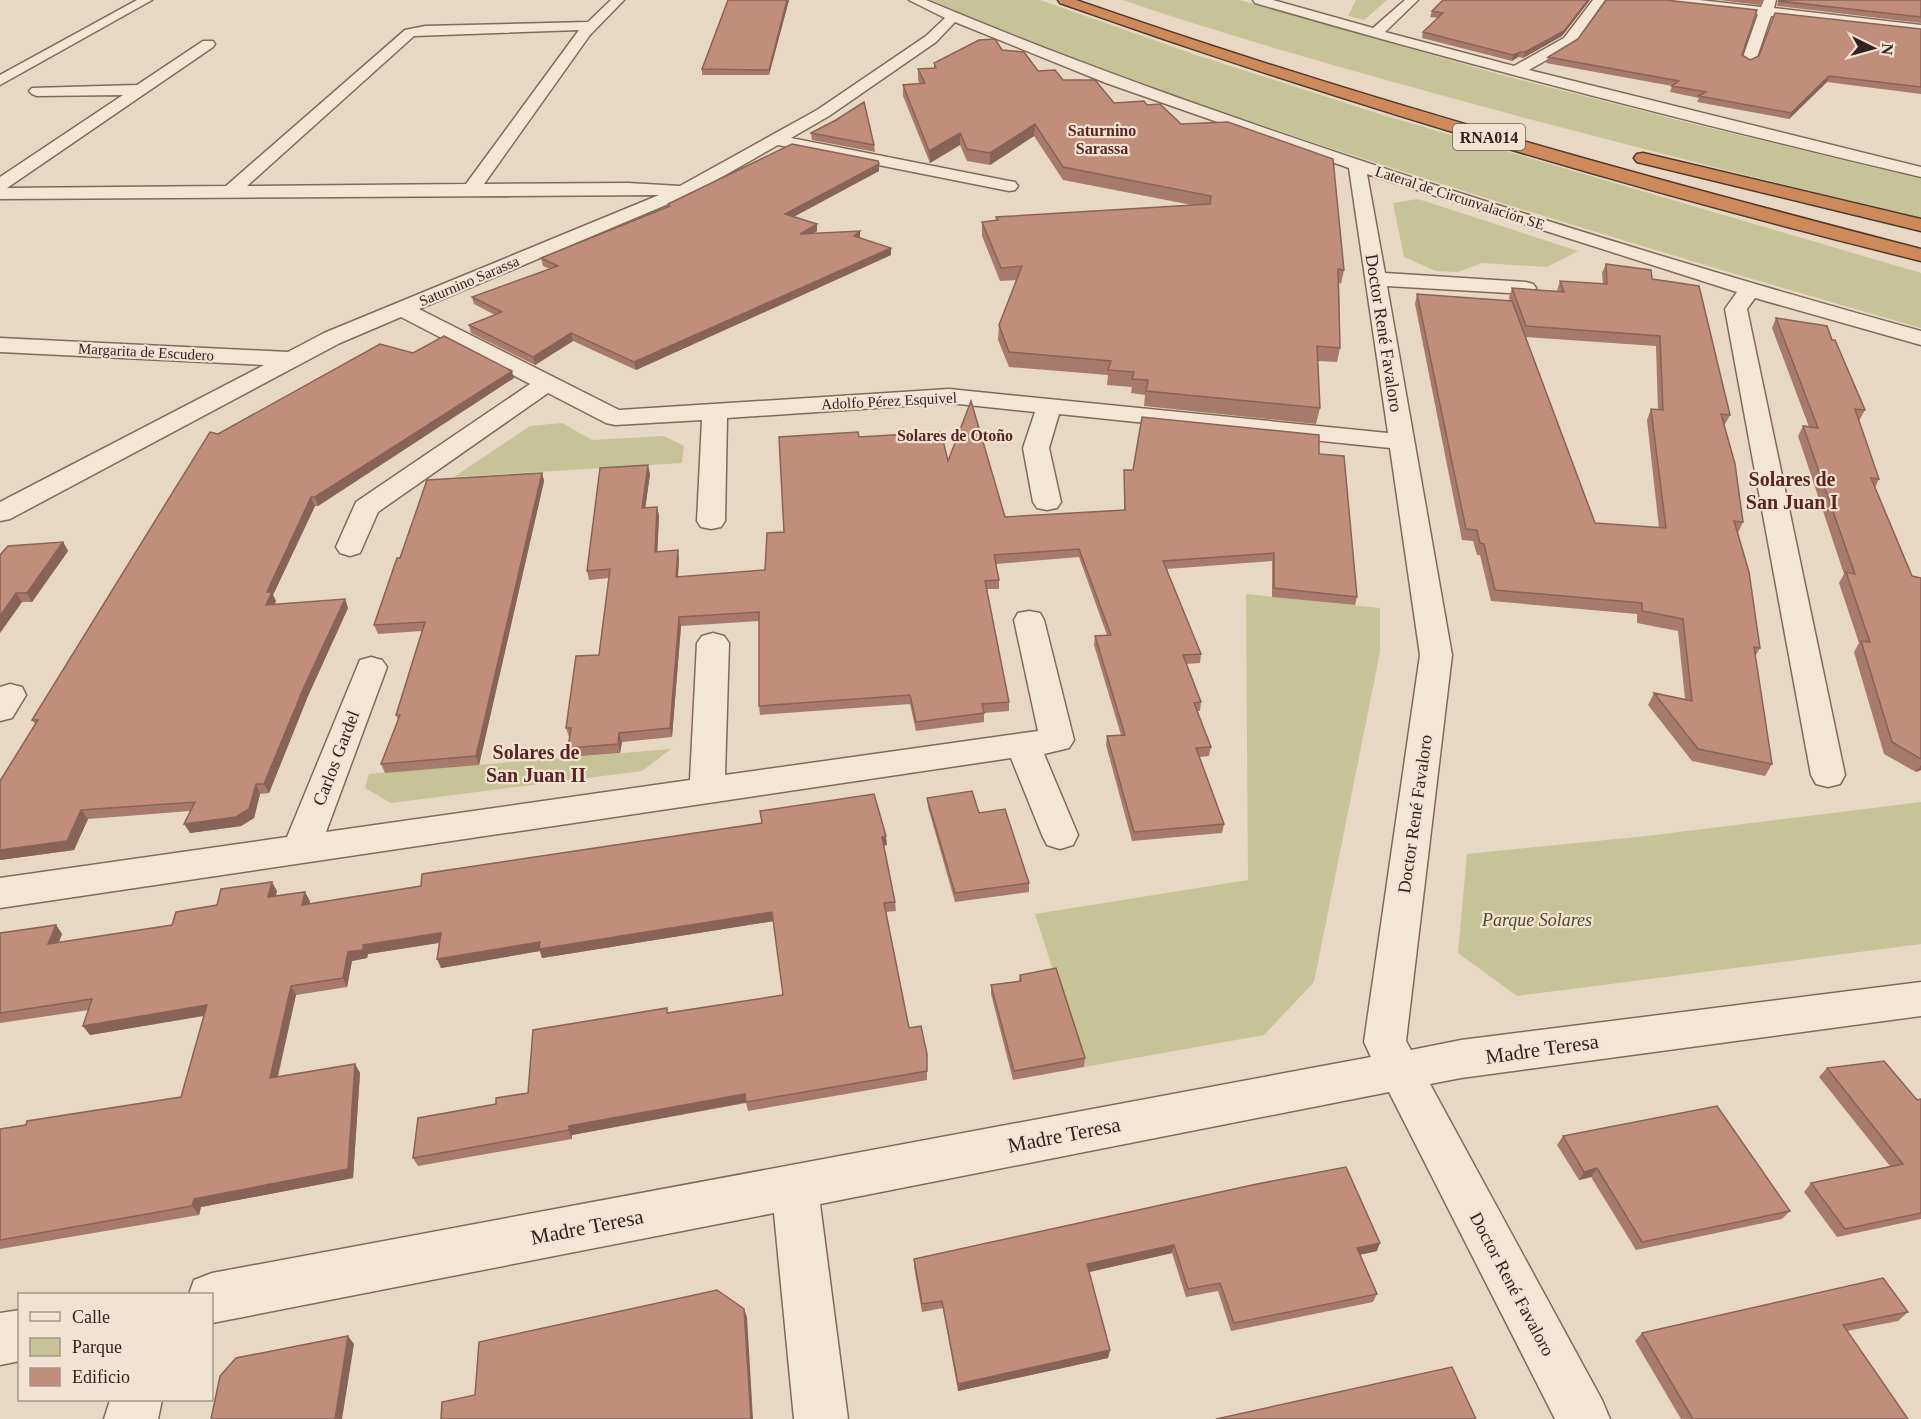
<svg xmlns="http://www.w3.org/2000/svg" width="1921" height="1419" viewBox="0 0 1921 1419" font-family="'Times New Roman',serif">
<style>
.green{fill:#c5c397}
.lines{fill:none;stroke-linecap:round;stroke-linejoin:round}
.minor-casing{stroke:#80695b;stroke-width:3}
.highway-casing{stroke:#4e392f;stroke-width:3}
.minor{fill:#f4e6d4;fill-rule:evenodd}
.highway{fill:#cf8a5b;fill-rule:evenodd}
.wall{fill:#a77a6b;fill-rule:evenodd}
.shaded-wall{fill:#886357}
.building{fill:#c28e7c;stroke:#886357;stroke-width:1.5}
.labels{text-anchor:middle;stroke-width:4.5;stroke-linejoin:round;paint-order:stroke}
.far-street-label{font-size:15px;fill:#31241e;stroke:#f1e2d1}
.far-neighbourhood-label{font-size:16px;font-weight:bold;fill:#592522;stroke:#f1e2d1}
.shield{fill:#f1e2d1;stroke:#6b5d54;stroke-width:1.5}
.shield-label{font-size:16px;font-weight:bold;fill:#31241e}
.street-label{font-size:18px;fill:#31241e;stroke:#f1e2d1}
.park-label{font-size:18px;font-style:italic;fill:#484c27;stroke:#f1e2d1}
.neighbourhood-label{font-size:20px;font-weight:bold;fill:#592522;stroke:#f1e2d1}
.near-street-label{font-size:21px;fill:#31241e;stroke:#f1e2d1}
</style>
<rect width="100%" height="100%" fill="#e8d7c2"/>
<!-- green -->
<path class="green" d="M931,0H1040L1196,55L1386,116L1921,273V328C1729,273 1539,216 1349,154C1209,108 1066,61 931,0Z
M1123,0H1240L1498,74L1689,123L1921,179V218C1790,187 1659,153 1529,119C1393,82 1257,46 1123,0Z
M1356,0H1387L1364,20L1348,16Z
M1418,199L1578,251L1547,267L1482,263L1458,272L1436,271L1404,257L1393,203Z
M562,423L592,440L664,436L684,446L682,463L454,477L530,426Z
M1246,594L1380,608V652L1314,982L1264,1035L1084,1067L1035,914L1248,880Z
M671,749L642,771L391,803L365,788L369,774Z
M1921,802V944L1517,996L1458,953L1467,854L1647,836Z"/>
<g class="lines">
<defs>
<path id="minor" d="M137,0H152L0,85V75Z
M611,0H624L590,35L484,184L628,183L680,186L817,110L926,36L945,18L909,0H926C1094,71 1267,130 1441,187C1600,238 1760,287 1921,331V345L1755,298L1747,309L1845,775L1840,784L1828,787L1816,784L1811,775L1725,309L1737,292L1367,174L1385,273L1526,282L1533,284L1536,288L1533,292L1526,294L1387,286L1452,655L1406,1041L1411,1050L1461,1040L1921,982V1016L1461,1078L1430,1084L1602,1400L1610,1419H1555L1389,1092L820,1204L848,1419H794L774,1213L212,1323V1294H189L194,1280L212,1273L1371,1057L1364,1042L1420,655L1390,448L1059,414L1049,448L1061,502L1057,508L1047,510L1037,508L1033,502L1023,448L1035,412L949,403L727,418L725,521L721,527L711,529L701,527L697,521L702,420L615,425L606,423L548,393L378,512L360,553L350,556L340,553L336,547L356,502L530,384L401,317L340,343L10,519L0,521V502L264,365L0,352V338L288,352L324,333L659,195L0,199V177L123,95L37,96L32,94L29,91L32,88L137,85L203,41H213L215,44L213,47L7,188L226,186L405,30L425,26L588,22ZM955,22L1106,83L1349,168L1388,433L949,389L619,410L419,309L692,194L778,145L1009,191L1015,190L1018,186L1015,182L1009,181L791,138L829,116L936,42ZM579,30L466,184L247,186L414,36Z
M1253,0H1273L1373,28L1405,0H1418L1385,32L1514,66L1564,38L1593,0H1605L1574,44L1529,70L1921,167V177C1697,124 1475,67 1255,3Z
M1659,0H1699L1761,7L1764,0H1776L1774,8L1921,25V33L1771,16L1756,60L1749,64L1742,60L1758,14L1665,4Z
M1029,611L1040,613L1044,620L1074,740L1069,748L1044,754L1078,835L1073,845L1060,849L1047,845L1042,835L1011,758L0,908V878L287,837L360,660L371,657L382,660L387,667L326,832L690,780L697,643L702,636L713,633L724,636L729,643L725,775L1038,731L1014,620L1018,613Z
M10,684L22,687L26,695L12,718L0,721V687Z
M20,1310V1361L0,1365V1313Z
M110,1400H162L158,1419H104Z"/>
<path id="highway" d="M1058,0H1076C1354,97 1636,175 1921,249V261C1630,189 1342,103 1060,3Z
M1643,153L1921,219V231L1637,162L1634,158L1637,154Z"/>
</defs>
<!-- minor casing -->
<use href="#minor" class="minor-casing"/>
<!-- highway casing -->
<use href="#highway" class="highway-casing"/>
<!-- minor -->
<use href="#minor" class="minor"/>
<!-- highway -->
<use href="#highway" class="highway"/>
</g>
<!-- wall -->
<path class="wall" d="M789,0L769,75H702V69Z
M1443,0H1590L1562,36L1523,58L1518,57L1512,61L1422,38L1423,32L1438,18L1430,17L1432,11Z
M1719,0H1763L1760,5Z
M1778,0H1921V23L1777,6Z
M1921,29V94L1827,82L1789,119L1697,102L1699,98L1670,92L1672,86L1546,63L1548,57L1578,39L1742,55L1750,60Z
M1002,50L1038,71L1063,80L1114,103L1147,105L1181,124L1344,270L1341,284L1339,283L1340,348L1337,362L1318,361L1320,408L1316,424L1144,406L1145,395L1131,393L1132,387L1107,385L1108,375L1009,367L998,340L999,325L1017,280L1000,281L982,236V222L996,220V217L1192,205L1063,180L1034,136L990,165L967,161L960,145L930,163L903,96V85L920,84L918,80V69L934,68V63Z
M811,133L874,145L875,152L812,140Z
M879,171L793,217L817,231L814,233L860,238L891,255L636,370L573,341L535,365L471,333L469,325L495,315L474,304L472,297L550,269L543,266L541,258L668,206V204Z
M1606,264L1652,279L1730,415L1724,426L1743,522L1738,533L1760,648L1755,657L1772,764L1765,776L1692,761L1648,705L1654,693L1685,699L1678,631L1637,623V614L1491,601L1480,555H1477L1473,541L1462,540L1415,304L1417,294L1510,301L1509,298L1512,288L1557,291L1560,281L1603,284L1602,273ZM1525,337L1656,346L1658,410L1651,409L1647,420L1659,528L1595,523Z
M1776,318L1832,340L1865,410L1859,421L1879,479L1875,488L1912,576L1921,578V770L1916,772L1884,754L1854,652L1859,643L1839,583L1844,574L1798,436L1803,426L1809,427L1772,328Z
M514,378L318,506H315L273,595L276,601L274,604L345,599L348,608L308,696L269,793L260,794L254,818L241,826L190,833V811L88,819L74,850L0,860V781L35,724L32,720L218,434Z
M859,437L948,461L1005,517L1124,510V470H1133L1319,454L1357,597L1355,605L1272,597V561L1167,569L1201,654L1200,663L1186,664L1201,702L1200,711H1197L1211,747L1209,756L1199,757L1224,824L1222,833L1132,841L1106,745L1107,736L1121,735L1094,645L1095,636L1107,635L1079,557L996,564L999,580V589H987L1009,702V711L984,713V722L916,731L910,704L760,715L759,706V621L681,626L672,737L622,742L620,753L570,757L568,748L569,737L566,728L599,655L609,578L589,580L587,571L650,474L645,508L657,507L659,516L657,552L679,559L678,577L765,570L784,532Z
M542,473L544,481L479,765L385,773L381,764L398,720L396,715L422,631L378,634L374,625L400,558Z
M63,542L68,551L32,602H22L0,633V555Z
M927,798L979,813L1029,883V892L955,902L928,807Z
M883,845L895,902L896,911L885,912L909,1028L927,1054V1080L748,1111L746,1103L572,1135V1139L418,1166L413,1158L496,1104L528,1093L668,1013L783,995L774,921L542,958L540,951L441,968L439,943L368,954L367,958L352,961L347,987L296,995L278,1077L355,1064L360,1073L353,1178L201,1207L199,1215L0,1249V1129L181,1097L204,1016L90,1035L83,1026L89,1010L0,1023V933L56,925L62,934L59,942L172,925L217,905L277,891L276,896L310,901L309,904L887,845Z
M1020,975L1085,1058L1084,1067L1013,1080L991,994V985L1019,981Z
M1827,1068L1917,1100L1921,1099V1219L1837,1237L1804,1192L1811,1183L1890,1166L1819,1077Z
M1563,1136L1790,1211L1782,1219L1636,1250L1591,1177L1579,1180L1557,1145Z
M1257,1184L1377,1251L1360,1255L1377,1294L1373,1302L1231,1331L1218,1291L1186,1297L1172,1253L1089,1272L1110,1350L1108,1358L958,1391L943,1308L922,1312L914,1267V1259Z
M1908,1312L1898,1321L1847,1331L1908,1419H1681L1635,1341L1642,1333Z"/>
<!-- shaded-wall -->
<path class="shaded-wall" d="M787,0H789L769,75V70Z
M1588,0H1590L1562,36L1523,58L1525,52Z
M1520,52L1518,57L1512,61L1513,55Z
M1829,76L1827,82L1789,119L1791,113Z
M1035,124L1034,136L990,165V153Z
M960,133V145L930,163L929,151Z
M879,164V171L786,221L785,214Z
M817,224V231L801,241L800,234Z
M860,231V238L854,236Z
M891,248V255L636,370L634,362Z
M571,333L573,341L535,365L533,357Z
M512,371L514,378L318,506L315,497Z
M648,465L650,474L644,517L642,508Z
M542,473L544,481L479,765L476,756Z
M311,497L315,506L273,595L276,601L270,613L266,605L267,592Z
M657,507L659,516L657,561L655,552Z
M63,542L68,551L32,602L27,593Z
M678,550L679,559L677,585L676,577Z
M16,593L22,602L0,633V616Z
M345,599L348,608L308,696L269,793L264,784L304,687Z
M679,617L681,626L672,737L670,728Z
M619,733L622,742L620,753L618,744Z
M1921,765V770L1916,772Z
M256,784L260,794L254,818L241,826L190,833L184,824Z
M81,810L88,819L74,850L0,860V850Z
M886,836L887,845L882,846V837Z
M272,882L277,891L273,906L268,897Z
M305,892L310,901L307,914L302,905Z
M772,912L774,921L542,958L540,951L441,968L437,959L540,942Z
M56,925L62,934L54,953L48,944Z
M441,933L444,942L368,954L367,958L352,961L347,987L343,978L348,952L363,945Z
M291,986L296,995L275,1087L270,1078Z
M207,1005L213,1014L90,1035L83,1026Z
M355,1064L360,1073L353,1178L201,1207L199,1215L192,1206L194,1199Z
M745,1094L747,1102L572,1135V1139L569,1130V1126Z
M1597,1168L1591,1177L1579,1180L1584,1172Z
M1380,1243L1377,1251L1353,1256L1357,1248Z
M1174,1245L1172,1253L1085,1273L1087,1264Z
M744,1309L747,1317L753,1419H751Z
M348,1336L354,1344L342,1419H335Z
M1110,1350L1108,1358L958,1391V1384Z"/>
<!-- building -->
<path class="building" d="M728,0H787L769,70L702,69Z
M1443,0H1588L1564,31L1525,52H1520L1513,55L1423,32L1443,13L1432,11Z
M1606,0H1665L1757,10L1742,55L1750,60L1759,56L1775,13L1921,29V87L1829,76L1791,113L1699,96L1706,92L1672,86L1679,81L1548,57L1578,39Z
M1779,0H1921V17L1779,1Z
M995,39L1002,50L1024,52L1038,71L1055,70L1063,80H1095L1114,103L1144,101L1147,105L1160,104L1181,124L1228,122L1333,159L1344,270L1338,269L1340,348L1317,346L1320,408L1146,391L1148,380L1132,379L1134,372L1108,370L1111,361L1009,352L999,325L1022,266L1001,268L982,222L998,220L996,217L1210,204L1211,196L1063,167L1035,124L990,153L967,149L960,133L929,151L903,85L925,83L918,69L936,68L934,63L979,40Z
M864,102L874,145L811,133L836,120Z
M792,144L878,161L879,164L785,214L817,224L800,234L860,231L854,236L891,248L634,362L571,333L533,357L469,325L502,312L472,297L558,266L541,258L670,206L668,204Z
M1606,264L1651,270L1652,279L1699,286L1730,415L1721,414L1735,464L1743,522L1734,521L1749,572L1760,648L1754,647L1772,764L1698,749L1654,693L1692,701L1683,619L1642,611V603L1495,590L1484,544L1480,543L1477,530L1466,529L1417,294L1512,301L1595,523L1666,528L1651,409L1663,410L1660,336L1526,326L1512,288L1564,292L1560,281L1607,284Z
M1776,318L1827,326L1832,340H1835L1865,410L1855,409L1879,479L1871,478L1912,576L1921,578V759L1892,742L1861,641L1870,642L1846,572L1855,574L1803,426L1818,428Z
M444,336L512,371L315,497H311L267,592H272L266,605L345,599L304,687L264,784H256L249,809L236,817L184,824L195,802L81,810L67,841L0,850V781L38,720H32L210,432L218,434L380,344L413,353Z
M971,401L1005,517L1125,510L1124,470H1133L1142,417L1319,435V454L1344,456L1357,597L1274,588V553L1163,561L1201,654L1183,655L1201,702L1194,703L1211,747L1196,748L1224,824L1134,832L1107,736L1125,735L1095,636L1111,635L1079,549L994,555L999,580L985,581L1009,702L982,704L984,713L916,722L910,695L759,706V612L679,617L670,728L619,733L618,744L568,748L571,728H566L576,656L599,655L610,569L587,571L600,468L648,465L642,508L657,507L655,552L678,550L676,577L765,570L767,533L784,532L779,437L858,432L859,437L941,432L948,461Z
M542,473L476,756L381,764L400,715H396L425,622L374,625L397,558H400L427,480Z
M63,542L27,593H16L0,616V555L8,546Z
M972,791L979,813L1005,809L1029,883L955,893L927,798Z
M874,794L886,836L882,837L895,902L884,903L909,1028L921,1026L927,1054V1071L746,1102L745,1094L569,1126V1130L413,1158L418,1118L496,1104V1098L528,1093L533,1030L667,1008V1013L783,995L772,912L539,949L540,942L437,959L441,933L363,945V950L348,952L343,978L291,986L270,1078L355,1064L348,1169L194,1199L192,1206L0,1240V1129L26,1125L27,1121L181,1097L207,1005L83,1026L92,999L0,1013V933L56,925L48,944L172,925L176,912L217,905L221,889L272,882L268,897L305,892L302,905L421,886L422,874L762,823L760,811Z
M1056,968L1085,1058L1014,1071L991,985L1021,981L1020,975Z
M1884,1061L1917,1100L1921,1099V1213L1845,1229L1811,1183L1903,1164L1827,1068Z
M1717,1106L1790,1211L1642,1242L1597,1168L1584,1172L1563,1136Z
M1346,1167L1380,1243L1357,1248L1377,1294L1234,1323L1220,1283L1188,1289L1174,1245L1087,1264L1110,1350L958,1384L942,1301L922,1304L914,1259L1257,1184Z
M1883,1278L1908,1312L1843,1325L1908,1419H1693L1642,1333Z
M717,1290L744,1309L751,1419H441L442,1402L475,1395L479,1342Z
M348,1336L335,1419H211L220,1376L236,1358Z
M1452,1367L1476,1419H1216Z"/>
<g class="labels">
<!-- far-street labels -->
<g class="far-street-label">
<text transform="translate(1460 198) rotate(18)" y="5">Lateral de Circunvalación SE</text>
<text transform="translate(469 281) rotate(-23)" y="5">Saturnino Sarassa</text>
<text transform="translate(146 352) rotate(3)" y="5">Margarita de Escudero</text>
<text transform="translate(889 401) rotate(-3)" y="5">Adolfo Pérez Esquivel</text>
</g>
<!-- far-neighbourhood labels -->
<g class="far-neighbourhood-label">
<text x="1102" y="136">Saturnino<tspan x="1102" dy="18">Sarassa</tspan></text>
<text x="955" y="441">Solares de Otoño</text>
</g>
<!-- shield labels -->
<rect class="shield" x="1453" y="124" width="72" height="26" rx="4.5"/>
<g class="shield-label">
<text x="1489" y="143">RNA014</text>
</g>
<!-- street labels -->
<g class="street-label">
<text transform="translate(1384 333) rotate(81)" y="6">Doctor René Favaloro</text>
<text transform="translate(336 758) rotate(-69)" y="6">Carlos Gardel</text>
<text transform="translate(1415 814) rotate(-82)" y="6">Doctor René Favaloro</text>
<text transform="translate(1512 1284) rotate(62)" y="6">Doctor René Favaloro</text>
</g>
<!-- park labels -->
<g class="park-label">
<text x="1537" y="926">Parque Solares</text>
</g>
<!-- neighbourhood labels -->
<g class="neighbourhood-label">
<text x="1792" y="486">Solares de<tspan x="1792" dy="23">San Juan I</tspan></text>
<text x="536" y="759">Solares de<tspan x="536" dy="23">San Juan II</tspan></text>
</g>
<!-- near-street labels -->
<g class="near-street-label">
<text transform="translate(1542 1049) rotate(-8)" y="7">Madre Teresa</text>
<text transform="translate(1064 1135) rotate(-11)" y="7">Madre Teresa</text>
<text transform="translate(587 1227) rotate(-11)" y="7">Madre Teresa</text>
</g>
</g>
<!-- legend -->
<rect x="18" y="1293" width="195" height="108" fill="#f1e2d1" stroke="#a49689" stroke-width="1.5"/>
<rect x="30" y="1312" width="30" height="9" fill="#f4e6d4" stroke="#a49689" stroke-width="1.5"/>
<text x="72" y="1323" font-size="18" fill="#31241e">Calle</text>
<rect x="30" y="1338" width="30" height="18" fill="#c5c397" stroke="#a49689" stroke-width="1.5"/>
<text x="72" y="1353" font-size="18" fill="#31241e">Parque</text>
<rect x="30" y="1368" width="30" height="18" fill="#c28e7c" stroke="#a49689" stroke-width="1.5"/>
<text x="72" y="1383" font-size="18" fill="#31241e">Edificio</text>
<!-- north arrow -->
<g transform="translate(1873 48) rotate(95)" stroke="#f1e2d1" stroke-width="4.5" paint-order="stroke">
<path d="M0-4.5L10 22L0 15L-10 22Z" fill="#31241e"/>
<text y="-9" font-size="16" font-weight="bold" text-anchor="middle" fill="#31241e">N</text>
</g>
</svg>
